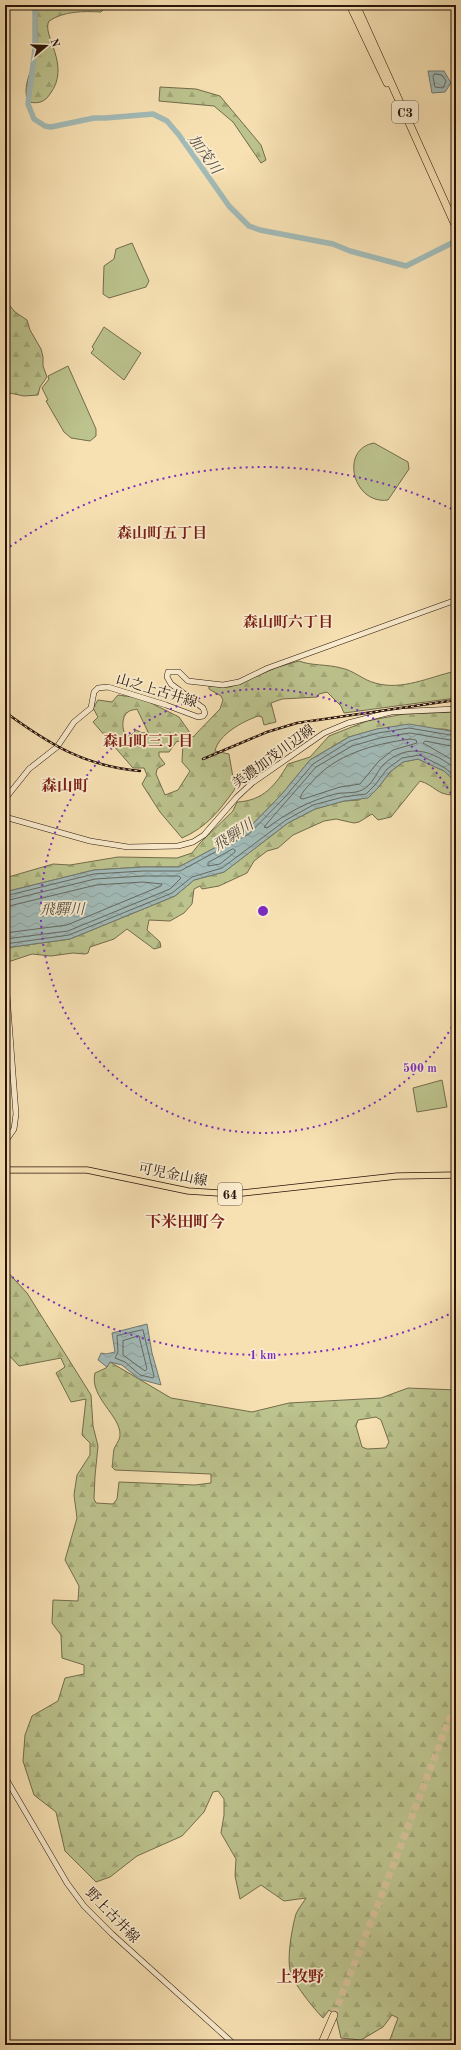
<svg xmlns="http://www.w3.org/2000/svg" width="461" height="2050" viewBox="0 0 461 2050" font-family="'Old Standard TT','Noto Serif JP',serif">
<style>
.forest{fill:url(#forest-firs);stroke:#726c4c;fill-rule:evenodd}
.pitch{fill:#bcc38d;stroke:#726c4c}
.water{fill:url(#water-waves);stroke:#727872}
.lines{fill:none;stroke-linecap:round;stroke-linejoin:round}
.shore{stroke:#666861;stroke-width:1}
.river{stroke:#a2bbb8;stroke-width:5.5}
.motorway-tunnel{stroke:#d8c29a;stroke-width:7;stroke-dasharray:7 3.5;stroke-linecap:butt}
.secondary-casing{stroke:#29140a;stroke-width:6}
.primary-casing{stroke:#29140a;stroke-width:7}
.motorway-casing{stroke:#29140a;stroke-width:8}
.secondary{stroke:#faecce;stroke-width:5}
.primary{stroke:#f7e1b3;stroke-width:5.5}
.motorway{stroke:#f7e1b3;stroke-width:7}
.rail-casing{stroke:#29140a;stroke-width:2.5}
.rail{stroke:#faecce;stroke-width:1;stroke-dasharray:3;stroke-linecap:butt}
.ring{fill:none;stroke:#7b2cbf;stroke-width:2;stroke-dasharray:2 4}
.labels{text-anchor:middle;stroke-width:3.5;stroke-linejoin:round;paint-order:stroke}
.shield{fill:#faecce;stroke:#685545;stroke-width:1}
.shield-label{font-size:13px;font-weight:bold;fill:#29140a}
.street-label{font-size:14px;fill:#29140a;stroke:#faecce}
.water-label{font-size:15px;font-style:italic;fill:#534e47;stroke:#faecce}
.neighbourhood-label{font-size:15px;font-weight:bold;fill:#7a1f14;stroke:#faecce}
.quarter-label{font-size:16px;font-weight:bold;fill:#7a1f14;stroke:#faecce}
.centre{fill:#7b2cbf;stroke:#faecce;stroke-width:2}
.ring-label{font-size:12px;text-anchor:middle;font-weight:bold;fill:#7b2cbf;stroke:#faecce;stroke-width:3.5;stroke-linejoin:round;paint-order:stroke}
</style>
<defs>
<pattern id="forest-firs" width="22" height="20" patternUnits="userSpaceOnUse"><rect width="22" height="20" fill="#bcc38d"/><path d="M5 1l3.5 6h-7zM16 11l3.5 6h-7z" fill="#a2a778"/></pattern>
<pattern id="water-waves" width="16" height="10" patternUnits="userSpaceOnUse"><rect width="16" height="10" fill="#a2bbb8"/><path d="M0 5q4-4 8 0t8 0" fill="none" stroke="#8ca09d"/></pattern>
</defs>
<rect width="100%" height="100%" fill="#f7e1b3"/>
<filter id="stains"><feTurbulence type="fractalNoise" baseFrequency=".005" numOctaves="4"/><feColorMatrix values="0 0 0 0 .2 0 0 0 0 .09 0 0 0 0 .02 0 0 0 .5 -.17"/></filter>
<radialGradient id="worn" r=".72"><stop offset=".6" stop-color="#630" stop-opacity="0"/><stop offset="1" stop-color="#630" stop-opacity=".3"/></radialGradient>
<!-- forest -->
<path class="forest" d="M36,5H108L101,12C83,11 64,11 49,21C41,35 72,65 50,94C45,102 38,104 29,102C20,89 34,66 36,52C38,37 37,20 36,5Z
M160,87L196,89L220,96L261,145L266,160L261,163L233,122L214,106L159,101Z
M5,300L15,312L27,320L30,330L41,349L43,357V366L47,377L40,387L38,395L24,396L5,392Z
M299,661C312,666 327,664 341,668C353,670 363,680 375,683C402,691 429,677 456,671V698L344,713L341,706L327,692L319,694L317,697L282,699L271,703L276,722L264,725L262,717L258,716C242,722 219,734 215,751L229,754L235,789C219,811 207,827 182,838L160,812L142,784L147,775L144,768H133L93,722L98,717L93,708L98,700L112,702L118,695L141,698L179,717L193,737L220,709L223,700L221,696L209,689V686L230,687L278,667ZM137,709L148,732L142,733L136,730L130,736H126C122,731 121,716 128,712C130,710 134,710 137,709ZM177,741L183,743L182,762L190,771L178,790L165,795L156,774L157,769L165,764L159,756V752H169Z
M456,712V732L444,729H378L349,737L310,760L282,794L246,831L179,867H143L94,870L5,892V878L53,864L70,865L118,857L177,858L192,853L200,843L233,811L237,802C263,801 276,785 288,764L310,757L329,736L367,721L404,714Z
M418,759L444,771L456,782V798L453,795C437,795 434,785 420,781L391,817L378,820L372,814L359,822L354,823L336,819L324,821L293,835L278,848L267,851L254,861L247,873L219,886L202,889L200,886L194,889L192,904L184,913L170,921L149,920L147,930L160,942L161,947L154,949L127,929L114,939L90,947L88,953L85,954L73,953L51,956L32,954L5,963V948L70,939L175,896L194,880L224,872L288,823L315,809L344,801L359,800L378,788L390,772L403,762Z
M5,1269L27,1293L91,1395L93,1426L98,1446L95,1476L94,1499L96,1503L113,1504L117,1499L119,1482L195,1485L211,1483V1474L115,1470L112,1467C113,1462 113,1454 114,1449C116,1444 120,1440 120,1435C121,1416 89,1397 95,1373L106,1368L110,1362L171,1398L252,1412L289,1403L381,1398L408,1388L456,1390V2045H388L398,2018L392,2015L383,2027L361,2040L341,2038L336,2016L329,2010L323,2018C314,2009 292,1982 290,1970C287,1957 292,1927 296,1914C298,1909 303,1903 306,1898L284,1901L261,1885L240,1899L235,1876L236,1859L221,1833L224,1815V1799L218,1791L213,1792L204,1812L182,1836L137,1856L110,1877L96,1882L65,1851L56,1812L34,1795L23,1761L25,1735L32,1716L58,1701L65,1678L84,1674V1665L62,1658L61,1635L52,1623L53,1600L78,1601L79,1586L65,1560L77,1518L74,1495L77,1475L90,1455V1443L82,1435L86,1399L71,1402L56,1373L65,1367L61,1358L19,1366L5,1351ZM376,1417L381,1420L389,1442L386,1448L367,1449L362,1447L356,1426L358,1420Z"/>
<!-- pitch -->
<path class="pitch" d="M132,243L149,281L146,287L109,298L103,294L104,266L114,259L116,249Z
M104,327L141,353L124,380L91,353L94,349L92,347Z
M68,366L96,429V436L90,441L71,438L64,432L46,401L48,400L42,388L49,379L48,376Z
M374,443L408,462L409,469L388,500C353,505 339,449 374,443Z
M442,1080L447,1107L417,1112L413,1088Z"/>
<!-- water -->
<path class="water" d="M428,71H444L451,83L445,92L432,93Z
M409,724L456,732V782L444,771L418,759L403,762L390,772L378,788L368,798L344,801L315,809L288,823L224,872L194,880L175,896L70,939L5,948V892L94,870L143,867H179L246,831L282,794L310,760L349,737L377,729Z
M147,1324L152,1353L161,1385L139,1379L122,1365L110,1362L107,1367L98,1360L101,1353L106,1354L115,1352L112,1333Z"/>
<g class="lines">
<!-- shore -->
<path class="shore" d="M435,74L442,75L446,81L443,88L435,87L433,77Z
M410,739L416,740L417,743L393,750L379,761L360,784L340,787L303,799L300,798C302,792 307,787 311,783C335,754 374,744 410,739Z
M456,741L410,733L380,738L352,746L316,767L264,827L267,828C288,812 309,801 335,794C343,792 354,794 362,790C372,786 376,773 383,765C407,742 434,750 456,770
M456,747L425,741L423,743L456,762
M233,849L235,850V852L220,864L208,866V863Z
M5,896L94,874L143,871H180L249,834L285,797L313,764L350,741L378,733L409,728L456,736
M5,901L95,879L143,876H179L181,878L170,889L68,931L5,939
M5,907L96,885L143,882L162,884L161,886L67,925L5,933
M5,944L69,935L172,893L192,877L222,868L286,820L313,805L343,797L366,794L375,785L387,769L402,758L420,755L445,768L456,777
M143,1330L154,1376L153,1378L140,1375L125,1362L115,1358L118,1352L117,1336Z
M139,1336L147,1369L145,1371L123,1355V1341Z"/>
<!-- river -->
<path class="river" d="M35,5V49L28,104L34,119L45,126L51,127L94,118H105L153,114L167,121L179,135L229,206L249,226L260,230L333,244L350,251L406,266L456,241"/>
<!-- motorway-tunnel -->
<path class="motorway-tunnel" d="M334,2015L384,1889L456,1702"/>
<defs>
<path id="secondary" d="M5,799L29,769L57,747L74,722L91,708L94,692L98,688L108,687L166,705L198,717L203,716L205,713L203,708L171,684L167,677L168,672H179L188,681L223,685L239,682L268,668L456,600
M5,817L90,841L128,847L178,846L193,842L204,835L237,797L252,783L324,733L348,723L391,712L456,709
M5,969L16,1114L14,1129L5,1142
M5,1777L67,1883L84,1906L112,1934L235,2045"/>
<path id="primary" d="M5,1170H87L188,1191L234,1194L397,1176L456,1175"/>
<path id="motorway" d="M350,5L387,83
M356,5L456,227
M321,2045L334,2015"/>
</defs>
<!-- secondary casing -->
<use href="#secondary" class="secondary-casing"/>
<!-- primary casing -->
<use href="#primary" class="primary-casing"/>
<!-- motorway casing -->
<use href="#motorway" class="motorway-casing"/>
<!-- secondary -->
<use href="#secondary" class="secondary"/>
<!-- primary -->
<use href="#primary" class="primary"/>
<!-- motorway -->
<use href="#motorway" class="motorway"/>
<defs>
<path id="rail" d="M5,712C49,744 84,766 140,771
M203,759L267,732L297,723L456,700"/>
</defs>
<!-- rail casing -->
<use href="#rail" class="rail-casing"/>
<!-- rail -->
<use href="#rail" class="rail"/>
</g>
<!-- distance rings -->
<g class="ring">
<path d="M455 1022A222 222 0 1 1 455 800"/>
<path d="M454 1312A444 444 0 0 1 5 1272M5 550A444 444 0 0 1 454 510"/>
</g>
<g class="labels">
<!-- shield labels -->
<g class="shield">
<rect x="392" y="101" width="26" height="22" rx="3"/>
<rect x="218" y="1183" width="24" height="22" rx="3"/>
</g>
<g class="shield-label">
<text x="405" y="117">C3</text>
<text x="230" y="1199">64</text>
</g>
<!-- street labels -->
<g class="street-label">
<text transform="translate(157 690) rotate(17)" y="5">山之上古井線</text>
<text transform="translate(273 756) rotate(-36)" y="5">美濃加茂川辺線</text>
<text transform="translate(173 1174) rotate(11)" y="5">可児金山線</text>
<text transform="translate(113 1915) rotate(46)" y="5">野上古井線</text>
</g>
<!-- water labels -->
<g class="water-label">
<text transform="translate(205 154) rotate(54)" y="5">加茂川</text>
<text transform="translate(233 835) rotate(-33)" y="5">飛騨川</text>
<text x="62" y="914">飛驒川</text>
</g>
<!-- neighbourhood labels -->
<g class="neighbourhood-label">
<text x="162" y="538">森山町五丁目</text>
<text x="288" y="627">森山町六丁目</text>
<text x="148" y="746">森山町三丁目</text>
</g>
<!-- quarter labels -->
<g class="quarter-label">
<text x="65" y="791">森山町</text>
<text x="185" y="1227">下米田町今</text>
<text x="300" y="1982">上牧野</text>
</g>
</g>
<circle cx="263" cy="911" r="6" class="centre"/>
<g class="ring-label">
<text x="420" y="1072">500 m</text>
<text x="263" y="1359">1 km</text>
</g>
<!-- margin -->
<rect width="461" height="2050" fill="none" stroke="#f7e1b3" stroke-width="20"/>
<rect x="6" y="6" width="449" height="2038" fill="none" stroke="#29140a" stroke-width="2"/>
<rect x="10" y="10" width="441" height="2030" fill="none" stroke="#29140a"/>
<!-- north arrow -->
<g transform="translate(46 46) rotate(71)" stroke="#faecce" stroke-width="3" paint-order="stroke">
<path d="M0-3L7 15L0 10L-7 15Z" fill="#29140a"/>
<text y="-6" font-size="11" font-weight="bold" text-anchor="middle" fill="#29140a">N</text>
</g>
<rect width="100%" height="100%" filter="url(#stains)"/>
<rect width="100%" height="100%" fill="url(#worn)"/>
</svg>
